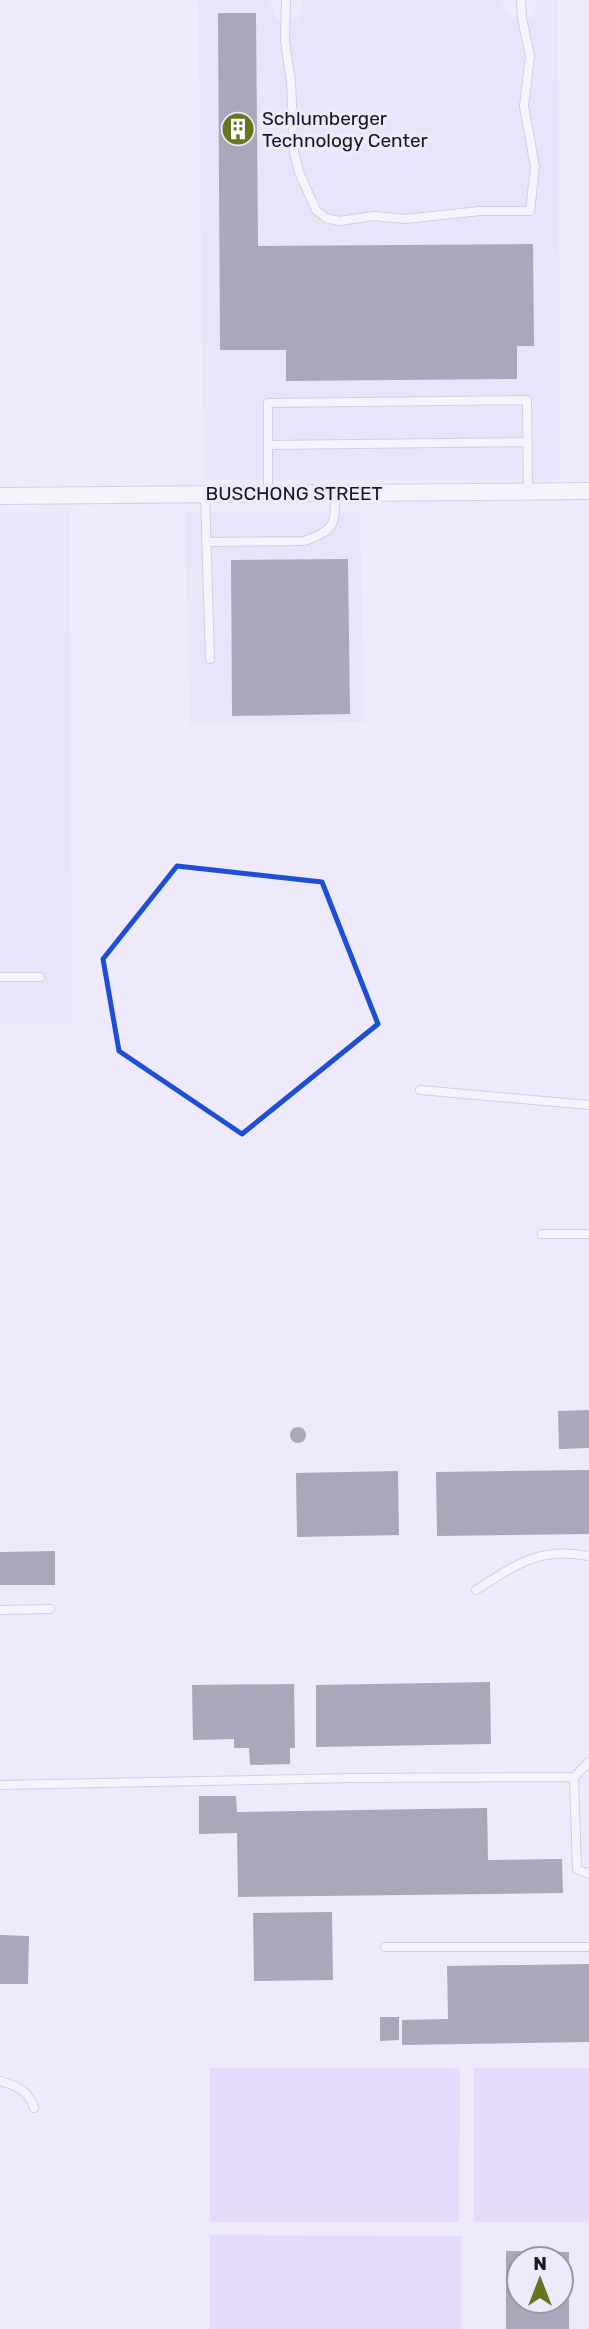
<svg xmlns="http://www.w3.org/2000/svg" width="589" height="2329" viewBox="0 0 589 2329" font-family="Rubik,sans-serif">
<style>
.built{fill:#e5ddfa}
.green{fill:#daccfd}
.building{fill:#5b546d;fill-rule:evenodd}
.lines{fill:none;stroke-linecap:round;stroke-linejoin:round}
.service-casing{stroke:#b2abc7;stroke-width:10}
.minor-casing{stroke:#b2abc7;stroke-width:18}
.service{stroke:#fff;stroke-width:8}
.minor{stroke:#fff;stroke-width:16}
.marked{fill:none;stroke:#1d4ed8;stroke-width:5;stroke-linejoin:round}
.labels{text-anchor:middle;stroke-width:7;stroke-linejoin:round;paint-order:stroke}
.poi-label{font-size:19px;fill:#18151f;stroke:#eee9fb;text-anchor:start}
.street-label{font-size:19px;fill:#18151f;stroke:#eee9fb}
</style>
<rect width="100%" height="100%" fill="#eee9fb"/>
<!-- built -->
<path class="built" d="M198,0H268L274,8L276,20H298L303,0H500L513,18H534L537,0H557L561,479L204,480Z
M69,512L72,1024L0,1023V513Z
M185,512L360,513L365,722L190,724Z"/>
<!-- green -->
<path class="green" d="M210,2068H460L459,2222H210Z
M474,2068H589V2222H474Z
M210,2235L461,2236V2329H210Z"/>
<!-- building -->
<path class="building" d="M218,13H256L258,246L533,244L534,346H517V379L286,381V350H220Z
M348,559L350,714L232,716L231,560Z
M589,1410V1448L559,1449L558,1411Z
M290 1435a8 8 0 1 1 16 0a8 8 0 1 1-16 0Z
M589,1470V1534L437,1536L436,1472Z
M398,1471L399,1535L297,1537L296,1473Z
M55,1551V1585H0V1552Z
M490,1682L491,1744L316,1747V1685Z
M294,1684L295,1748H290V1764L250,1765L249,1748H234V1739L193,1740L192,1685Z
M199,1796H236L237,1812L487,1808L488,1860L562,1859L563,1893L238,1897L237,1833L199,1834Z
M332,1912L333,1980L254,1981L253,1913Z
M0,1935L29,1936L28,1984H0Z
M589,1964V2042L402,2045V2020L448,2019L447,1966Z
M380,2017H399V2040L380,2041Z
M506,2251L569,2252V2329H506ZM519,2259H561V2301H519Z"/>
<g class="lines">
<defs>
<path id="service" d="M286,0L285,41L291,82L294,152L299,172L316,210L326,218L339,221L374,216L405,219L480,211H530L535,167L524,106L530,56L522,18L521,0
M268,445L528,442
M205,494L210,659
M268,494V403L527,400L528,492
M206,542L304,541C334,531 337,524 334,493
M0,977H40
M420,1090L589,1105
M542,1234H589
M476,1590C515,1565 540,1546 589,1556
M0,1610L50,1609
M574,1777L577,1869L589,1874
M0,1785L354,1778L574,1777L589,1762
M385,1947H589
M0,2081C16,2085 29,2091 34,2108"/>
<path id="minor" d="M0,496L589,491"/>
</defs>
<!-- service casing -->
<use href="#service" class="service-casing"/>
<!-- minor casing -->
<use href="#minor" class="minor-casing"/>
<!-- service -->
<use href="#service" class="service"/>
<!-- minor -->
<use href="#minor" class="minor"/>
</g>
<!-- marked area -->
<path d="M0 0H589V2329H0ZM177,866L322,882L378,1024L242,1134L119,1051L103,959Z" fill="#eee9fb" fill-opacity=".55" fill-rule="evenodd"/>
<path class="marked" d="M177,866L322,882L378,1024L242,1134L119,1051L103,959Z"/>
<!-- icons -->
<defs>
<symbol id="building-disc" viewBox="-11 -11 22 22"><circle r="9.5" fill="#677521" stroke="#eee9fb"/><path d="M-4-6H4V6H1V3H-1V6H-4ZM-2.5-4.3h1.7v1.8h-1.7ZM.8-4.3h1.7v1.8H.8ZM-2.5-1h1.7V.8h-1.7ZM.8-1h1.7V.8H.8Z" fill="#fff"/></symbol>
</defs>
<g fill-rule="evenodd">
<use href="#building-disc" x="219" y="110" width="38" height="38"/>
</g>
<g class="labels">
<!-- poi labels -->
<g class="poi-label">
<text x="262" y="125">Schlumberger<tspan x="262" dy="22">Technology Center</tspan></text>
</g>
<!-- street labels -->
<g class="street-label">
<text x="294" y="500">BUSCHONG STREET</text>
</g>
</g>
<!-- north arrow -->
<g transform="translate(540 2280)"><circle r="33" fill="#eee9fb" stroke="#9894a3" stroke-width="2"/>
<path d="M0-5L12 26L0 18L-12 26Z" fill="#677521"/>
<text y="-10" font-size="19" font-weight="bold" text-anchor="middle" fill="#18151f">N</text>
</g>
</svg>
